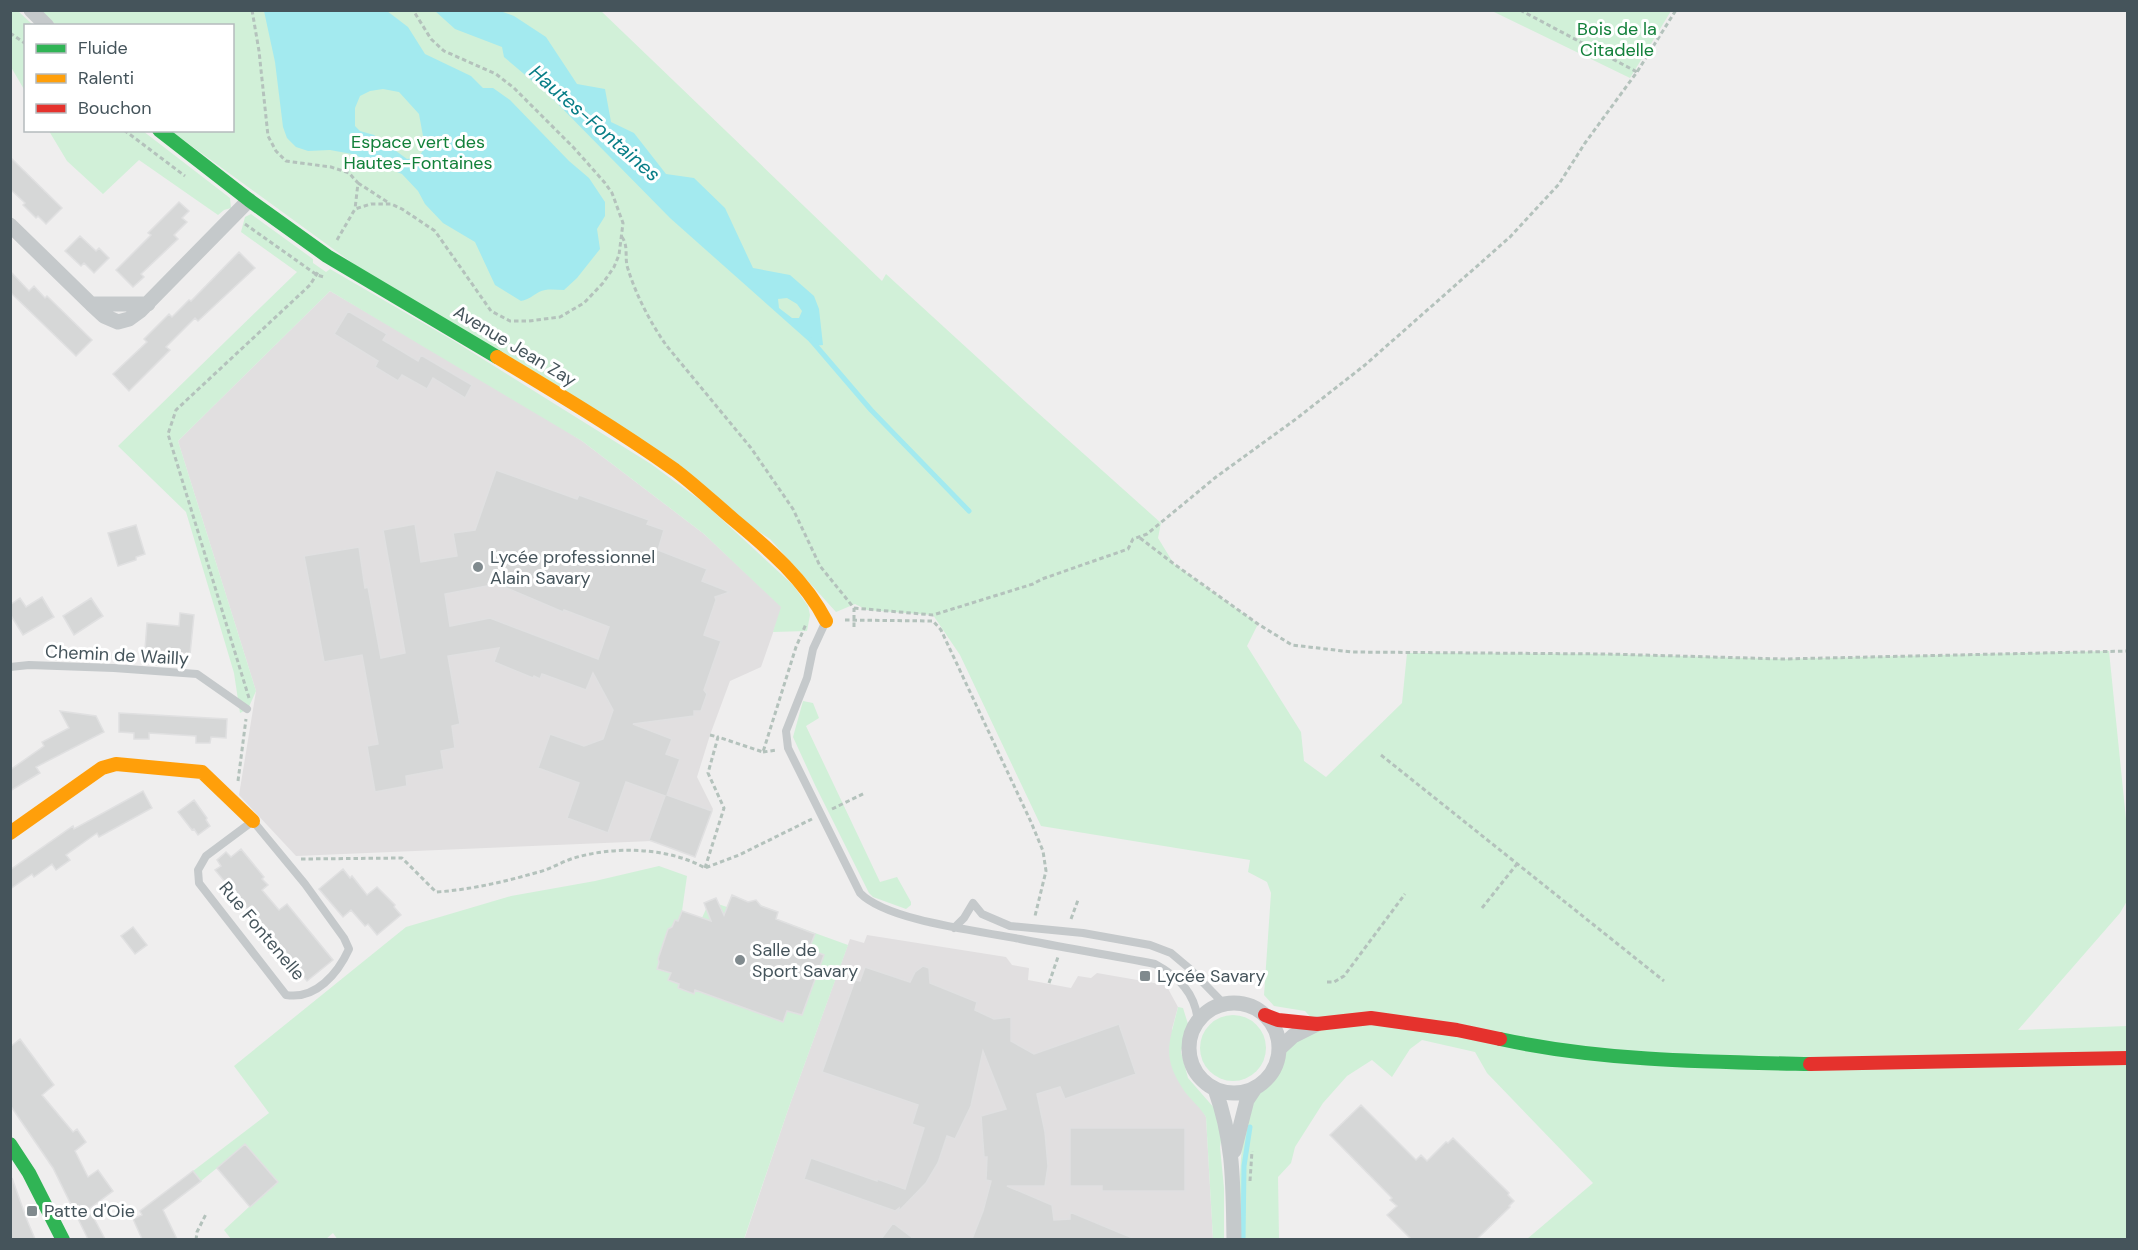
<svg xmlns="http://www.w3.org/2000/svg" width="2138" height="1250" viewBox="0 0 2138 1250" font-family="'DM Sans',sans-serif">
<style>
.education{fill:#e1dfe0}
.green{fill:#d1f0d8}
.water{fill:#a3eaef;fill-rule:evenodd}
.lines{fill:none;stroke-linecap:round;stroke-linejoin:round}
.stream{stroke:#a3eaef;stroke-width:5}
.building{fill:#d6d7d7;stroke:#e0e0e1;stroke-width:1.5;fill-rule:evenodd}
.path{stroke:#b4c2bc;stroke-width:3;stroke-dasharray:4.5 3;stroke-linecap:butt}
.lane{stroke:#c5c9cb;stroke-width:8}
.street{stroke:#c5c9cb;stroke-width:15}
.fast{stroke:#30b455;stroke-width:14}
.slow{stroke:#ff9f0a;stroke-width:14}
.jam{stroke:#e5322d;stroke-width:14}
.poi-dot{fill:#808a8e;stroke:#fff;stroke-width:2}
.labels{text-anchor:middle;stroke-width:6;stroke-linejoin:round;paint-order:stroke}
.park-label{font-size:18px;fill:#12803a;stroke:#fff}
.street-label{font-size:18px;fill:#45545b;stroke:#fff}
.poi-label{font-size:18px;fill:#45545b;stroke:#fff;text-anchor:start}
.water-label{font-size:20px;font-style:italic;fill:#087e87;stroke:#fff}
</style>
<rect width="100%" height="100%" fill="#efeeee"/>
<!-- education -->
<path class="education" d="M330,291L527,406L582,441L704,534L782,607L761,667L730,681L710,735L697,777L713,809L712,811L652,841L296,856L239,795L256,691L178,441Z
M867,935L1006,957L1012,965L1029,968L1028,980L1071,988L1078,976L1091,978L1097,973L1166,985L1178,1007L1172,1029L1187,1094L1201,1108L1206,1117L1213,1239L744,1240L789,1107L850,939L864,943Z"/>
<!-- green -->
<path class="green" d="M11,10L18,11L33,25L26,26L25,91L11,67Z
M40,11H601L882,281L886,274L1028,404L1161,523L1158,538L1174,564L1258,624L1247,646L1301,732L1304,761L1326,777L1402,703L1407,653L1607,654L1783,659L2109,651L2127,829V901L2120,913L2018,1030L2127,1026V1239H1527L1593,1183L1487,1073L1475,1052L1422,1040L1410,1049L1392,1077L1372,1060L1347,1076L1323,1103L1295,1147L1291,1163L1278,1177L1279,1239H1240C1239,1190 1238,1138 1254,1091C1257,1084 1266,1081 1270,1075C1277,1067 1278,1058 1279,1049L1317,1024L1305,1011L1274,1006L1264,995L1271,893L1267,882L1248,872L1250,860L1041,826L960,655L933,615L867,610L855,604L836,612L770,539L358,267L171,131L232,130V26L56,25Z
M1492,11H1671L1630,78Z
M49,131H143L230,198L231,208L224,210L218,215L139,160L103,194L67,161Z
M251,214L313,259V263L326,272L330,269L454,341L651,464L704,503L793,585L808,606L810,615L807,631L773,632L781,607L704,534L582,441L330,291L178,441L256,691L248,709L240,713L234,673L186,512L118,446L297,272L241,232L245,217Z
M803,701L813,703L819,718L806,726L880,882L897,877L911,902V905L906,909L873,897L869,893L815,785L793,737Z
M659,866L687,876L682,911L702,918L706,909L704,903L716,898L718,904L727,907L732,895L749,902L756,900L760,905L778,912L776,919L848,945L789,1107L744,1239L338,1240L333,1233L326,1239H231L224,1230L250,1206L217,1168L201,1181L193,1171L269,1113L234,1066L406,927L511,896L595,881Z
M1178,1007L1183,1008L1188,1024L1181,1052L1188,1078L1215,1109L1223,1128L1220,1147L1224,1188V1239H1213L1206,1117C1200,1107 1192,1101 1185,1092C1161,1057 1169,1044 1178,1007Z
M1200 1048a33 33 0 1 1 66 0a33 33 0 1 1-66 0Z"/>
<!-- water -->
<path class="water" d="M264,11H387L408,27L425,54L471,76L483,88H493L510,100L569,161L589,178L605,202V216L597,229L600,249L577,278L564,290C556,290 547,288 539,292C532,296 530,299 521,301L495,285L475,242L443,223L425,204L418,191L402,174L352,154L330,150L308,151L296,147L287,138L283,127L275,62ZM383,89L399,92L419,114L425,147L419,157L407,159L374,135L360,131L355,126V108L360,96L370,91Z
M435,11H500L514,16L546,37L577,84L605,89L611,122L634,133L666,174L694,178L725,208L753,268L790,275L814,296L819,309L823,345L814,346L670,218L549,95L504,57L502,47L455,29ZM787,298L797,304L802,311L799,318H792L779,308L778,299Z"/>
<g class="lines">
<!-- stream -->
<path class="stream" d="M811,340L871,410L969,511
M1243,1240L1244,1166L1250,1127"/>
</g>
<!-- building -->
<path class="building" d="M10,157L62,208L46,224L38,216L36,218L23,205L25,203L10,189Z
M179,202L189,211L182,218L187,222L174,235L178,239L141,274L144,277L133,287L116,270L151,235L148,233Z
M80,236L96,251L99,248L109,258L94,273L84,263L81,266L65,251Z
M239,252L255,268L198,321L195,318L166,347L170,350L129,391L113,374L147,342L144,339L169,314L172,317L189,300L191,301Z
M10,271L29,291L34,286L45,298L47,296L92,340L76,356L10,292Z
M348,311L387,334L383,340L400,350L418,361L421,355L472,385L465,398L433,378L427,389L402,375L398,381L375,367L378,361L334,334Z
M496,470L577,499L579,495L649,520L647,524L664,530L658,550L707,569L702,581L730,592L715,597L716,600L704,635L721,641L704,690L707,694L701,711H694V716L633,724L672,739L666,754L680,759L667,795L712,811L695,857L649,840L665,796L626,782L608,833L567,818L579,783L538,768L550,734L584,746L603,739L613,710L593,673L586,690L542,674L540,679L534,676L533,678L494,662L499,648L448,656L460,724L452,726L455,748L441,751L444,769L406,776L407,786L375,792L367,746L378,744L362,655L324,662L304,556L359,547L365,588L368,587L381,658L405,653L383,530L415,524L421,562L457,556L453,533L475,530ZM497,584L563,612L564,610L609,627L598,659L490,618L450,626L445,594Z
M136,525L145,554L136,557V560L118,566L108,533Z
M42,597L54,617L23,635L10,614V605L20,598L26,607Z
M91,598L103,616L74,635L63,616Z
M180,613L194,615L190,654L145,649L147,623L179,626Z
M60,711L96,716L104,732L36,767L40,773L10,791V770L44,746L42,742L69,728Z
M119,713L227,719L226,738L211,737L210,743H196V736L149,733V739H134V733L119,732Z
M143,791L152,808L99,837L97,833L66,855L70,860L56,870L52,864L34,877L32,874L10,889V870L73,826L74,829Z
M194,800L207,818L206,820L210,826L198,835L194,829L192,830L178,812Z
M241,849L264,877L262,879L268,885L262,890L279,910L287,904L333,960L307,981L215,870L221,866L217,860L226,852L231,857Z
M343,869L350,878L352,876L367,895L377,887L395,905L394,907L401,915L377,935L368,924L365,926L351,910L343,917L319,889Z
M732,895L748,902L756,900L761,906L778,912L776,919L815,934L809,949L824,955L802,1015L787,1011L783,1022L695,990L694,994L678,988L679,984L668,980L671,973L657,969L659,962L658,959L668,929L672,927L675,920L678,921L682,911L711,921L704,903L716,898L724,915Z
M133,927L147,945L135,954L121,936Z
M923,966L929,968L930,983L977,1002L975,1010L994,1019L1011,1017V1041L1034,1054L1119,1024L1136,1074L1065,1099L1060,1087L1037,1094L1045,1132L1048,1166L1045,1186H1007L1052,1205L1054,1220L1070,1219V1212L1135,1239H972L983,1211L991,1181L986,1180L987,1157H984L981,1116L1006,1109L983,1051L971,1106L955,1139L947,1136L938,1163L926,1183L898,1212L899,1208L895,1211L804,1179L811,1158L877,1181V1179L905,1189L924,1128L912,1124L918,1105L822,1072L855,980L860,981L865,967L910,982L915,972Z
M20,1039L54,1085L42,1095L73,1132L77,1129L86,1142L75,1151L88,1177L98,1170L113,1191L89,1209L105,1239H88L53,1168L10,1105V1047Z
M1361,1105L1416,1160L1421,1155L1427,1161L1446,1142L1448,1143L1453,1138L1509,1193L1508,1195L1514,1201L1509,1206L1510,1207L1477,1239H1411L1387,1215L1397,1206L1390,1200L1392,1198L1330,1135Z
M1070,1128H1185V1191H1102V1186H1070Z
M245,1144L278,1182L250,1207L217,1168Z
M193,1171L201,1181L163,1210L177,1239H142L133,1219L142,1215L140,1211Z
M12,1178L27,1220L35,1239H10Z
M893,1223L914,1239H881Z"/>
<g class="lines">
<!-- path -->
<path class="path" d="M252,10L259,51L268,136L276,151L286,161L331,167L349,173L358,183L355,209
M1520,10L1637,72
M10,33L26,44
M124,130L185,176
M358,183L389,203
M245,224L317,275L324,277
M622,237C629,247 624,258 628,269C636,295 650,322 666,345L751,448L793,509L820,566L854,608V628
M337,240L355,209L371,204H391L402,209L435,231L491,311L510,321H529L560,317L584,303L603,283L614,267L619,255L623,223L612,193L605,183L574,148L514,88L496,74L444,51L431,39L413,10
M1140,538L1174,564L1258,624L1292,645L1352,652L1607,654L1783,659L2128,651
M854,608L933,615L1033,584L1042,579L1128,549L1133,539L1147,534L1216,477L1296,419L1365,365L1510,237L1559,184L1585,143L1637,72L1676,10
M845,620L933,621L941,630L1031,822L1043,851L1046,871L1035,916
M249,698L168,434L176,410L310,285L318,272
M710,735L718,737
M763,752L777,750
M1381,755L1664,981
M238,781L246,719
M832,809L865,793
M301,859L402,858L436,892C469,890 503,882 535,873C549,870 561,862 574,858C614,846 668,847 705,868L739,855L812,819
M705,868L724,808L708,773L718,737L763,752L796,647L806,624
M1482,908L1517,864
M1071,919L1078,900
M1327,982H1334L1344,976L1405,894
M1049,983L1058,957
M1250,1181L1252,1151
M196,1240L197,1232L206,1214"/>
<!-- lane -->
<path class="lane" d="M825,623L813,649L807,678L786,731L788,748L860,893C887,921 980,931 1020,939C1065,948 1110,955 1155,964C1179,977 1195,993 1198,1021
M10,667L29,665L114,668L197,674L247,709
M253,821L305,884L344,938L349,949C338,973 316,1000 286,995L199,883L198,870L206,856Z
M954,928L964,918L973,903L982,914L1010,926L1083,933L1150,945L1171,953L1190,969L1224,1004"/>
<!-- street -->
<path class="street" d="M31,10L47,26
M10,225L91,304L104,316L118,322L129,319L140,311L249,200
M91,304H148
M1189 1048a45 45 0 1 1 90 0a45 45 0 1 1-90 0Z
M1279,1049L1293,1036L1317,1024
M1215,1089C1234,1142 1233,1184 1234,1240
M1234,1151L1247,1100L1255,1088"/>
<!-- fast -->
<path class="fast" d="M159,130L249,200L327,256L497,357
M1500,1039C1602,1061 1706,1062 1810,1064
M10,1144L29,1173L63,1240"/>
<!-- slow -->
<path class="slow" d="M497,357C557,393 617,429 675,470C695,485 715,504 734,520C769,549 805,580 826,621
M10,833L102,768L116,764L202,772L253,821"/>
<!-- jam -->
<path class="jam" d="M1265,1015L1278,1020L1317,1024L1371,1018L1457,1030L1500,1039
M1810,1064L2128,1058"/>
</g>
<!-- markers -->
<g class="poi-dot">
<circle cx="478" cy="567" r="6"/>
<circle cx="740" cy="960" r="6"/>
<rect x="1139" y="970" width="12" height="12" rx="3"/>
<rect x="26" y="1205" width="12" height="12" rx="3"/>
</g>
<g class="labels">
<!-- park labels -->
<g class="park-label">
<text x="1617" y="35">Bois de la<tspan x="1617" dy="21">Citadelle</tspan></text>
<text x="418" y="148">Espace vert des<tspan x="418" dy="21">Hautes-Fontaines</tspan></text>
</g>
<!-- street labels -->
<g class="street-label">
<text transform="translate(515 346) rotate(31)" y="6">Avenue Jean Zay</text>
<text transform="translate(117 655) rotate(3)" y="6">Chemin de Wailly</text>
<text transform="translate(262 931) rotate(50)" y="6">Rue Fontenelle</text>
</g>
<!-- poi labels -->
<g class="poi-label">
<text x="490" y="563">Lycée professionnel<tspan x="490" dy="21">Alain Savary</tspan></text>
<text x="752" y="956">Salle de<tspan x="752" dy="21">Sport Savary</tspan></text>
<text x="1157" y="982">Lycée Savary</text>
<text x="44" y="1217">Patte d'Oie</text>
</g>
<!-- water labels -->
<g class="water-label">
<text transform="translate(595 123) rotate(41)" y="7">Hautes-Fontaines</text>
</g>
</g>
<!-- border -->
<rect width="2138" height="1250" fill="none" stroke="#45545b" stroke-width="24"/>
<!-- legend -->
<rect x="24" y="24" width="210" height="108" fill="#ffffff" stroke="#b5bbbd" stroke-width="1.5"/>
<rect x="36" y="44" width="30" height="9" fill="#30b455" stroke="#b5bbbd" stroke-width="1.5"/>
<text x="78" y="54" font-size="18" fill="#45545b">Fluide</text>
<rect x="36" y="74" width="30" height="9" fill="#ff9f0a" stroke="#b5bbbd" stroke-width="1.5"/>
<text x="78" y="84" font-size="18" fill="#45545b">Ralenti</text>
<rect x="36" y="104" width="30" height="9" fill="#e5322d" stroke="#b5bbbd" stroke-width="1.5"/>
<text x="78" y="114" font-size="18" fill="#45545b">Bouchon</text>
</svg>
